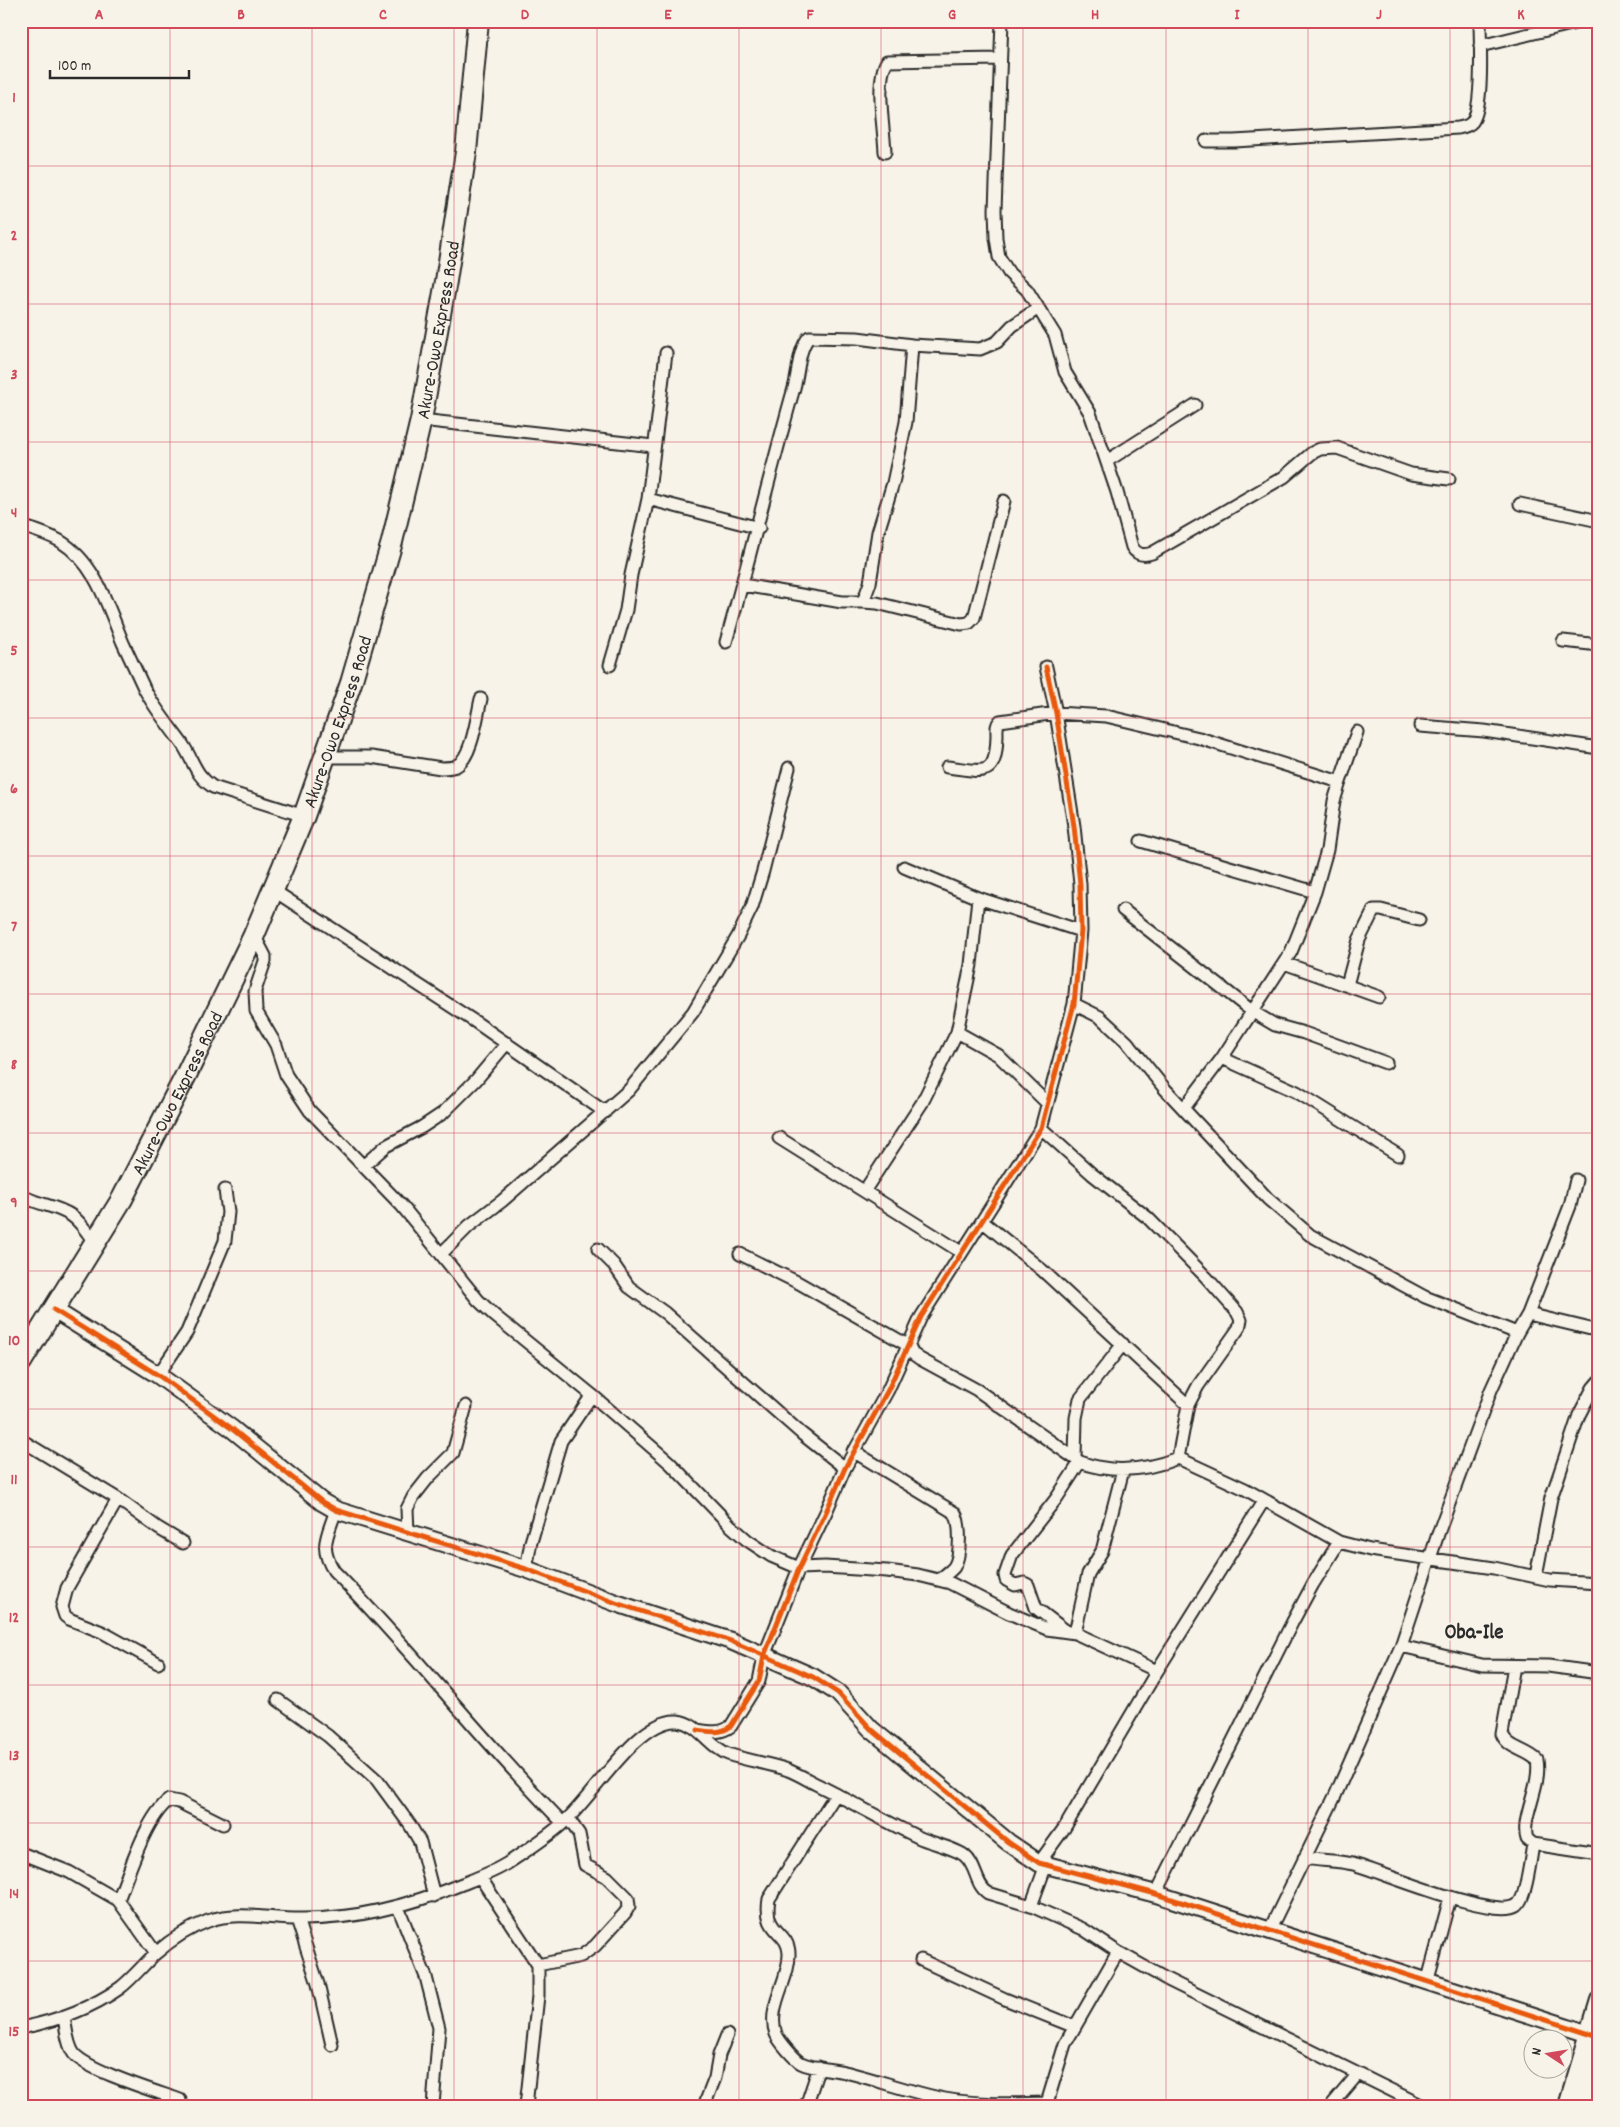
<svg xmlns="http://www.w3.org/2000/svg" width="1620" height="2127" viewBox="0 0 1620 2127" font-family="Dekko,sans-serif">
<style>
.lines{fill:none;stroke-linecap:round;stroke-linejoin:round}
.street-casing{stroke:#2b2b2b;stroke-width:15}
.secondary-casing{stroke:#2b2b2b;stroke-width:20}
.highway-casing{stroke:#2b2b2b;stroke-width:24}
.street{stroke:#f7f3e8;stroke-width:11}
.secondary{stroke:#f7f3e8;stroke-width:16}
.highway{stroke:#f7f3e8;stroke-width:20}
.cycleway-casing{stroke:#f7f3e8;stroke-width:8}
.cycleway{stroke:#e8590c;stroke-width:5}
.grid{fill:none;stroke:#d1495b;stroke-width:1;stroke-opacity:0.55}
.labels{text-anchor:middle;stroke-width:4;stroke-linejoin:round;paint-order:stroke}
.street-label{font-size:19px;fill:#2b2b2b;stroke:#f7f3e8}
.quarter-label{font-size:21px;font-weight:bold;fill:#2b2b2b;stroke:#f7f3e8}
.neatline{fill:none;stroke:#d1495b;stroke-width:2}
.grid-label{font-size:16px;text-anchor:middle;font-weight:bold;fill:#d1495b}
</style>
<rect width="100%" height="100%" fill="#f7f3e8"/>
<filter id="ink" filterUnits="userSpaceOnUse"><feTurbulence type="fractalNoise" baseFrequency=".02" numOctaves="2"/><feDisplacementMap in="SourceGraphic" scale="10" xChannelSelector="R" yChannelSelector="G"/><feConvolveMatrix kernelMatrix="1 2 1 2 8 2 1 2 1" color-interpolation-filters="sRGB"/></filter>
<g filter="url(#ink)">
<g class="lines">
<defs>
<path id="street" d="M1002,21L995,210L996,238L999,257L1009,273L1027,290L1055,335L1065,372L1090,413L1117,492L1132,547C1137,555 1143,556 1152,553L1284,477L1312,453L1320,449L1337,448L1411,474L1449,479
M1480,46L1584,21
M1206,141H1234L1458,128C1463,127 1469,126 1472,122C1484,107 1480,41 1480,21
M885,152C884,129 875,81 887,61L999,59
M421,420L653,446
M1107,461L1195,405
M648,499L759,528
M1520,504L1599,521
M21,526C34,530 48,534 60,541C96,563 108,607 123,643C130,658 137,673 144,688C154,708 170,727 183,745C194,762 195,775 213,787L304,816
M743,585L842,602H863L870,583L878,532L893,483L906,422L912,345
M863,602L877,603L961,624L969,623L974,618L1004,501
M1563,641L1599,645
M726,642C750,558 770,472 794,388C799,371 798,350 809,337L857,338L912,345L980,349L997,342L1012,326L1037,309
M610,665L626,610L631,575L648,499L666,353
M1420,726L1484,731L1599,748
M325,757H371L441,768C446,768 451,768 456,766C472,758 477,716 481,699
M947,767C984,771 996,780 997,735C997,729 996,725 1000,721L1056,713L1106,716L1199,738L1340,782L1334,801L1327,850L1315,892L1291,952L1222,1058L1184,1108
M1340,782L1357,732
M1141,841L1315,892
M904,867L978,898L1081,931
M273,890L477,1023L605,1112
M1123,910L1253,1012L1275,1025L1304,1033L1386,1063
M254,935L265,956V961L255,991L256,1011L276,1045L286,1075L310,1111L402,1206L478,1300L495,1316L592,1395L670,1463L731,1526L747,1540L771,1556L799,1568L825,1567L887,1571L918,1575L950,1583L1009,1613L1047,1629L1075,1633L1157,1671
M1284,963L1379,997
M1347,985L1359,940L1374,910H1381L1419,920
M1074,1004L1100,1017L1127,1042L1165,1089L1268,1199L1310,1235L1425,1297L1517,1333
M957,1032L998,1055L1047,1103
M1222,1058L1297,1092L1398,1155
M1041,1128L1092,1174L1148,1218L1206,1277L1237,1312L1241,1320L1239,1328L1198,1386L1188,1405L1178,1458L1245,1489L1339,1542L1370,1550L1494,1568L1550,1580L1599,1583
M779,1138L961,1252
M363,1166L386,1146L422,1127L443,1113L476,1080L507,1043
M865,1190L922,1103L957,1032L971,965L978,898
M21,1195C37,1205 56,1205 72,1216C81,1222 88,1234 95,1243
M982,1221L1042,1270L1188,1405
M598,1249L614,1265L629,1287L665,1313L802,1434L845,1468
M442,1253L469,1226L502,1201L629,1090L693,1012L738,936L752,907L763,871L789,768
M740,1254L799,1283L909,1346L913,1354L920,1359L977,1390L1080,1462C1112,1474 1147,1470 1178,1458
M1528,1314L1599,1331
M158,1375L187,1332L225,1241L228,1212L225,1190
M21,1440L118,1499L158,1528L183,1543
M853,1451L955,1513C961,1524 961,1556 954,1567C950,1572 943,1576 939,1580
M1075,1458L1076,1418L1080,1399L1123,1344
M118,1499L67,1588L62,1607L65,1616L69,1619L102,1632L158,1663
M336,1510C328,1535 318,1547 334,1571C414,1652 483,1742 563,1823
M408,1532L407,1509L413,1497L428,1478L453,1453L466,1406
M526,1569L531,1542L561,1441L592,1395
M1536,1576L1551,1498L1558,1478L1579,1415L1593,1388L1599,1381
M1066,1631L1036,1608L1028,1585L1024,1583L1015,1585L1006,1580L1005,1575L1012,1555L1056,1499L1080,1462
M1075,1633L1088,1574L1102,1551L1123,1470
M1401,1646L1482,1665L1548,1666L1599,1673
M1514,1666L1502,1734C1508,1749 1526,1749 1537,1760C1542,1785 1520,1819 1527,1839L1533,1844L1599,1854
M278,1700L328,1736L377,1780L410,1825L420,1842L434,1896
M698,1730C710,1732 721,1734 731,1726L759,1681L764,1656L799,1568L826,1512L845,1468L888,1390L921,1317L1041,1128L1074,1004L1081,931L1080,884L1074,826L1056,713L1046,667
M836,1794L769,1899C763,1934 788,1930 789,1953C790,1980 766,2007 776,2034C779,2041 794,2059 801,2063C813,2069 836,2069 849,2073C881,2081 913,2093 945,2099C978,2105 1013,2104 1047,2103L1052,2106
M21,1853L69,1872L118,1900L156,1953
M1304,1858C1320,1861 1338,1860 1353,1864C1382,1872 1495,1920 1517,1905C1526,1899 1531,1856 1533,1844
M1039,1863L1065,1827L1157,1671L1264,1500
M480,1877L538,1965V1996L526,2106
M1156,1894L1292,1623L1313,1584L1339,1542
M118,1900C129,1873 146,1817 169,1800L179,1802L223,1824
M1031,1906L1046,1865
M398,1907L426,1977L439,2028L433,2106
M297,1919L318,1984L332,2045
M1269,1931L1335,1796L1401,1646L1439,1531L1491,1390L1517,1333L1528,1314L1570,1206L1576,1180
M921,1960L1005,1999L1075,2027
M538,1965L581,1956L595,1946L625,1913L629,1906L628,1898L607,1877L585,1865L579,1834L568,1818
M1427,1983L1450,1898
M64,2017C66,2028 67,2044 74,2054C89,2071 155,2091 180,2100
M21,2028C56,2021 90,2009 120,1988C133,1978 144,1964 156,1953C172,1939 189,1928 208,1921C238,1910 273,1920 303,1919C358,1919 411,1905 462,1884C477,1878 494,1872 508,1863C526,1851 546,1838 562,1824C592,1799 637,1719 677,1721C699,1723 709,1747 728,1754C748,1761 768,1763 788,1770C798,1774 808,1780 818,1785C852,1802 884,1821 918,1837C930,1843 956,1848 965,1856C977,1866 975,1885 988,1893L1031,1906L1083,1929L1118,1952L1168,1980L1423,2106
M1047,2103L1065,2044L1118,1952
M704,2106L715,2078L719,2055L727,2035
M806,2106L819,2067
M1331,2106L1358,2074"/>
<path id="secondary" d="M54,1310L158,1375L231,1428L322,1502L336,1510L526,1569L616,1603L731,1641L813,1677L838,1693L871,1729L1008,1842L1039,1863L1156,1894L1599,2037
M1567,2106L1599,2000
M1581,2106L1599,2048"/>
<g id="highway">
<path id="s1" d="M21,1362L122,1199L186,1075L254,935L273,890L304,816L351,683L392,542L421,420L446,281L466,152L478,21"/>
</g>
</defs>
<!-- street casing -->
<use href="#street" class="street-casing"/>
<!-- secondary casing -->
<use href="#secondary" class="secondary-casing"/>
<!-- highway casing -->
<use href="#highway" class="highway-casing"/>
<!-- street -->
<use href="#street" class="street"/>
<!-- secondary -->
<use href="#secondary" class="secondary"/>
<!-- highway -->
<use href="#highway" class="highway"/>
<defs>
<path id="cycleway" d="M54,1310L158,1375L231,1428L322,1502L336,1510L526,1569L616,1603L731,1641L813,1677L838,1693L871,1729L1008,1842L1039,1863L1156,1894L1599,2037
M698,1730C710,1732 721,1734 731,1726L759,1681L764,1656L799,1568L826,1512L845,1468L888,1390L921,1317L1041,1128L1074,1004L1081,931L1080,884L1074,826L1056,713L1046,667"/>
</defs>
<!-- cycleway casing -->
<use href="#cycleway" class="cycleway-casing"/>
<!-- cycleway -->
<use href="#cycleway" class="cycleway"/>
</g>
</g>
<!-- grid -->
<path class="grid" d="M170,21V2106M312,21V2106M454,21V2106M597,21V2106M739,21V2106M881,21V2106M1023,21V2106M1166,21V2106M1308,21V2106M1450,21V2106M21,166H1599M21,304H1599M21,442H1599M21,580H1599M21,718H1599M21,856H1599M21,994H1599M21,1133H1599M21,1271H1599M21,1409H1599M21,1547H1599M21,1685H1599M21,1823H1599M21,1961H1599"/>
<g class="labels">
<!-- street labels -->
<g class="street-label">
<text dy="7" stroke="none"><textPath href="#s1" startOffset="1121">Akure-Owo Express Road</textPath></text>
<text dy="7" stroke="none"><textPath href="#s1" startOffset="716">Akure-Owo Express Road</textPath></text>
<text dy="7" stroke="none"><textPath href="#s1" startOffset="311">Akure-Owo Express Road</textPath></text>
</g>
<!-- quarter labels -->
<g class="quarter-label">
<text x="1474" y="1638">Oba-Ile</text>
</g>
</g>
<!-- margin -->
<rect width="1620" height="2127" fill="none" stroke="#f7f3e8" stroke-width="55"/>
<!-- north arrow -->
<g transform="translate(1548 2054) rotate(282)"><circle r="24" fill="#f7f3e8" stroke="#a5a39c"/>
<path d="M0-4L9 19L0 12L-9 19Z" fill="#d1495b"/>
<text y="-8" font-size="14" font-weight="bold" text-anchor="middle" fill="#2b2b2b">N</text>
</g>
<!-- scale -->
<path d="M50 70v8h139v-8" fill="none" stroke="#2b2b2b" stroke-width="2.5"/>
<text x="58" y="70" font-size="15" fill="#2b2b2b" stroke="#f7f3e8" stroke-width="4" paint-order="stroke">100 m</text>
<rect x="28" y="28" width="1564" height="2072" class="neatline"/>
<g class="grid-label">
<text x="99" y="19">A</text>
<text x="241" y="19">B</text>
<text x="383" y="19">C</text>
<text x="525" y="19">D</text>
<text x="668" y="19">E</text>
<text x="810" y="19">F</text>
<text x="952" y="19">G</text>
<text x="1095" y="19">H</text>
<text x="1237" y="19">I</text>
<text x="1379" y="19">J</text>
<text x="1521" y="19">K</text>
<text x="14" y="102">1</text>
<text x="14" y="240">2</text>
<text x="14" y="379">3</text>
<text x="14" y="517">4</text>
<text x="14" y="655">5</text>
<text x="14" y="793">6</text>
<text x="14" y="931">7</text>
<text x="14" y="1069">8</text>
<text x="14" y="1207">9</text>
<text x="14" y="1345">10</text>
<text x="14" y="1484">11</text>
<text x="14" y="1622">12</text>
<text x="14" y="1760">13</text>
<text x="14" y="1898">14</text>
<text x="14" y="2036">15</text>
</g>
</svg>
